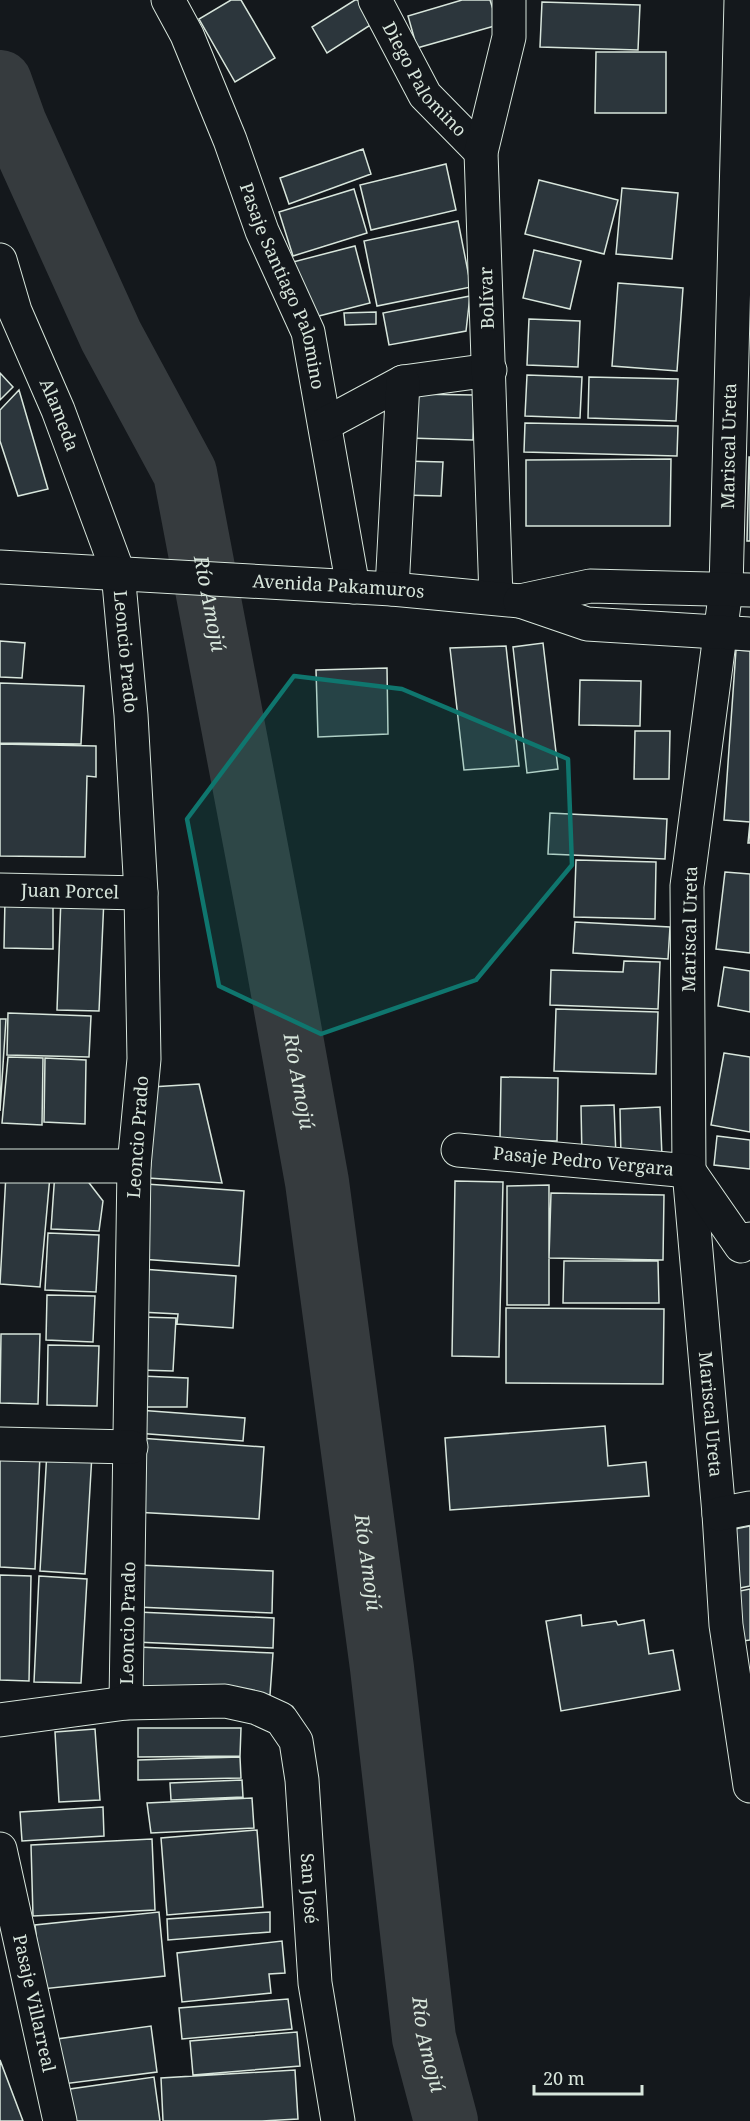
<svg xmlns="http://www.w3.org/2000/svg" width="750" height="2121" viewBox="0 0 750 2121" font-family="'Noto Serif',serif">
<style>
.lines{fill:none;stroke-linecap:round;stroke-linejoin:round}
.river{stroke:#363b3e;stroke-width:64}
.building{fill:#2c363c;stroke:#d8e6dc;stroke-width:1.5}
.minor-casing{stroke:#d8e6dc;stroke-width:35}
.highway-casing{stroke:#d8e6dc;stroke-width:35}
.minor{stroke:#14181c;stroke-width:33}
.highway{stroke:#14181c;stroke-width:33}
.marked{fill:#0f766e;fill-opacity:0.2;stroke:#0f766e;stroke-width:4.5;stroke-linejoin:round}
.labels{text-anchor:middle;stroke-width:4.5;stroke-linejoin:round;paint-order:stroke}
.street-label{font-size:18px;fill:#d8e6dc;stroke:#14181c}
.water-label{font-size:20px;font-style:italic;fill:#d8e6dc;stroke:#14181c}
</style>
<rect width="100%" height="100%" fill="#14181c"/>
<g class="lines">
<!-- river -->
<path class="river" id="s1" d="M0,82L15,124L111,336L185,473L273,937L317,1182L382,1668L424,2038L446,2121"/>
</g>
<!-- building -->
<path class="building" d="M231,0H241L275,58L235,82L199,19Z
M355,0H358L372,24L327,53L312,27Z
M462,0H490L498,25L417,48L408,16Z
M542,2L640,5L638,50L540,47Z
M596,52H666V113H595Z
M363,149L371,174L289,204L280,178Z
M446,164L456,210L371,230L360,185Z
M539,180L618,200L604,254L525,234Z
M622,188L678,193L672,259L616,254Z
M354,189L367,233L293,256L279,212Z
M458,221L471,287L377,306L364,241Z
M355,246L370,303L307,319L293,262Z
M534,250L581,261L570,309L523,298Z
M618,283L683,288L677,371L612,366Z
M470,296L466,331L389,345L383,313Z
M376,312V324L345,325L344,313Z
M529,319L580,321L578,367L527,365Z
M0,373L13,387L0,400Z
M527,375L582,377L580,418L525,416Z
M589,377L678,379L676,421L588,418Z
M19,390L48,489L18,496L0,441V410Z
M410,394L474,395L473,440L409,438Z
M525,423L678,426L677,456L524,452Z
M749,457H750V541H747Z
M671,459L670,526H526V460Z
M404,461L443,462L441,496L403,495Z
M0,641L25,643L22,678L0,677Z
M543,643L558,769L527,773L513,647Z
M506,646L519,766L464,770L450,648Z
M736,650L750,651V843H748L750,822L724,820Z
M387,668L388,734L318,737L316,670Z
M580,680L641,681L640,726L579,725Z
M0,683L84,686L81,744L0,743Z
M635,731H670L669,779H634Z
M0,744L96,746V777L87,776L85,857L0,856Z
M550,813L667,819L665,859L548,854Z
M576,860L656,862L655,919L574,917Z
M725,872L750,874V953L716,949Z
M61,897L104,898L99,1011L57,1010Z
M5,899H53V949L4,948Z
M575,922L670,927L668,959L573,953Z
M624,961L660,962L658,1009L550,1005L551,970L623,972Z
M724,967L750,971V1012L718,1006Z
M556,1009L658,1012L656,1074L554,1071Z
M8,1013L91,1016L89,1057L7,1055Z
M0,1019H6L0,1111Z
M724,1053L750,1057V1132L711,1125Z
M8,1057L43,1058L42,1125L2,1123Z
M45,1058L86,1060L85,1124L44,1122Z
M501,1077L558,1078L557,1141L500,1140Z
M199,1084L222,1183L148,1178L151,1087Z
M614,1105L616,1157L582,1158L581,1106Z
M660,1107L662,1157L621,1159L620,1109Z
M717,1136L750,1140V1169L714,1165Z
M55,1172L83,1175L103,1201L99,1231L51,1229Z
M6,1174L50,1176L40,1287L0,1284Z
M455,1181L503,1182L499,1357L452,1356Z
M146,1184L244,1191L239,1266L140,1259Z
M549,1185V1305H507V1186Z
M551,1193L664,1195L663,1260L549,1258Z
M48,1233L99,1235L96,1292L45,1290Z
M564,1261H658L659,1303H563Z
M142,1269L236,1276L233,1328L177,1324L178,1314L140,1312Z
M47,1295L95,1296L93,1342L46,1340Z
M506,1308L664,1309L663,1384L506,1383Z
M142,1317L176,1318L173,1371L139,1370Z
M1,1334H40L38,1404L0,1403Z
M48,1345L99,1346L97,1406L47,1405Z
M141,1376L188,1378L187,1407H140Z
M138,1410L245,1418L243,1441L136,1433Z
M605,1426L608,1466L646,1462L649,1496L450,1510L445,1438Z
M139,1438L264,1447L259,1519L134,1512Z
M47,1451L92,1454L85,1574L40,1571Z
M0,1453L40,1455L35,1569L0,1567Z
M750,1526V1586L735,1589L725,1531Z
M139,1565L273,1571L272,1613L137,1607Z
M0,1575L31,1576L29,1681L0,1680Z
M39,1576L87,1579L81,1683L34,1682Z
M750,1589V1640L743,1641L735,1592Z
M137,1612L274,1618L273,1648L135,1642Z
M581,1615L582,1626L616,1621L618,1625L644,1620L649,1654L673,1650L680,1690L561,1711L546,1621Z
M138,1647L273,1653L270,1695L136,1689Z
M138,1728H241L240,1756L138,1757Z
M95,1729L100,1800L59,1802L55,1732Z
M240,1757L241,1778L138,1780V1760Z
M242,1780L243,1797L171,1800L170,1783Z
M252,1798L254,1828L151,1833L147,1803Z
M103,1807L104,1836L22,1841L20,1812Z
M257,1830L263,1907L167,1915L161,1838Z
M152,1839L155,1910L33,1916L31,1845Z
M159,1912L165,1976L42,1989L35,1925Z
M270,1912V1932L168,1940L167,1919Z
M282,1941L285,1973L269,1974L271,1993L182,2002L177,1953Z
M288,1999L292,2029L182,2039L179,2008Z
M151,2026L157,2072L63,2084L57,2039Z
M297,2032L300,2066L193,2075L190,2041Z
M0,2060L23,2121H0Z
M295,2070L298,2119L262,2121H163L161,2078Z
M154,2077L160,2121H68L63,2090Z"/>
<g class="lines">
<defs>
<g id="minor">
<path id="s2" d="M168,0L187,35L230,140L262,231L308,332L353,587"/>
<path id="s3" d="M375,0L425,95L481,152"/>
<path id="s4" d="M741,0L726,589L687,886L689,1171L719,1514L726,1625L750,1786"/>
<path id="s5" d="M0,260L15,311L58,410L118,572L131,715L141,893L144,1059L134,1166L126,1703"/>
<path d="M325,424L403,382L490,370"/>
<path d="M392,589L403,382"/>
<path d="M496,598L481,152L509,37V0"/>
<path id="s6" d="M0,890L141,893"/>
<path id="s7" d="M458,1150L689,1171L741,1246L750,1239"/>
<path d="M0,1166H134"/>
<path d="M0,1444L131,1447"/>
<path d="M719,1514L750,1508"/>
<path id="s8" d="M0,1720L126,1703L225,1701L257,1708L281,1719L296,1741L302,1780L315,1983L338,2121"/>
<path id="s9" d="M0,1849L60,2121"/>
</g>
<g id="highway">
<path id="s10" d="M0,567L392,589L520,601"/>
<path d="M750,590L590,586L520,601L587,624L750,634"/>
</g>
</defs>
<!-- minor casing -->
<use href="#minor" class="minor-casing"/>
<!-- highway casing -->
<use href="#highway" class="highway-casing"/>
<!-- minor -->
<use href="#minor" class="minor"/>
<!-- highway -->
<use href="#highway" class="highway"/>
</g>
<!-- marked area -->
<path class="marked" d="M294,676L402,689L568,759L572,865L476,980L321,1034L219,986L187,819Z"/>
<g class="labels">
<!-- street labels -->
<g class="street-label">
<text dy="6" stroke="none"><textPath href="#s3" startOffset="94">Diego Palomino</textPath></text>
<text dy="6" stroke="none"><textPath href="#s2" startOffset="309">Pasaje Santiago Palomino</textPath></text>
<text transform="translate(487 298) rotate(-92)" y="6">Bolívar</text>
<text dy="6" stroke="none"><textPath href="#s5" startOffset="166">Alameda</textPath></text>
<text transform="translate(729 446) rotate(-89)" y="6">Mariscal Ureta</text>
<text dy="6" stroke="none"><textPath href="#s10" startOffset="339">Avenida Pakamuros</textPath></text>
<text dy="6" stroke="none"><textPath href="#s5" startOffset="414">Leoncio Prado</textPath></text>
<text dy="6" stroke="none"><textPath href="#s6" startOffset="70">Juan Porcel</textPath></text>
<text transform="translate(690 929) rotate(-89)" y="6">Mariscal Ureta</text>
<text transform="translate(138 1137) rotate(-86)" y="6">Leoncio Prado</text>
<text dy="6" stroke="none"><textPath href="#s7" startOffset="126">Pasaje Pedro Vergara</textPath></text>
<text dy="6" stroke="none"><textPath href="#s4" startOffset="1418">Mariscal Ureta</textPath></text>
<text transform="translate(128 1623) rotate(-89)" y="6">Leoncio Prado</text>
<text dy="6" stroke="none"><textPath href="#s8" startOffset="460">San José</textPath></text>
<text dy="6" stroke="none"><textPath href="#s9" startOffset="158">Pasaje Villarreal</textPath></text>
</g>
<!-- water labels -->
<g class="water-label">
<text dy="7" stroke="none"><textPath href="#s1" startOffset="566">Río Amojú</textPath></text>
<text dy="7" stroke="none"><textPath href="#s1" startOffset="1052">Río Amojú</textPath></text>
<text dy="7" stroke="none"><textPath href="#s1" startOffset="1538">Río Amojú</textPath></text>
<text dy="7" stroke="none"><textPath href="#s1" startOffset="2024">Río Amojú</textPath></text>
</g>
</g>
<!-- scale -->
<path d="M534 2085v9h108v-9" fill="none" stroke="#d8e6dc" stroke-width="3"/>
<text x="543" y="2085" font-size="18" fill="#d8e6dc" stroke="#14181c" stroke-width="4.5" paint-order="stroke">20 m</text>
</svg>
